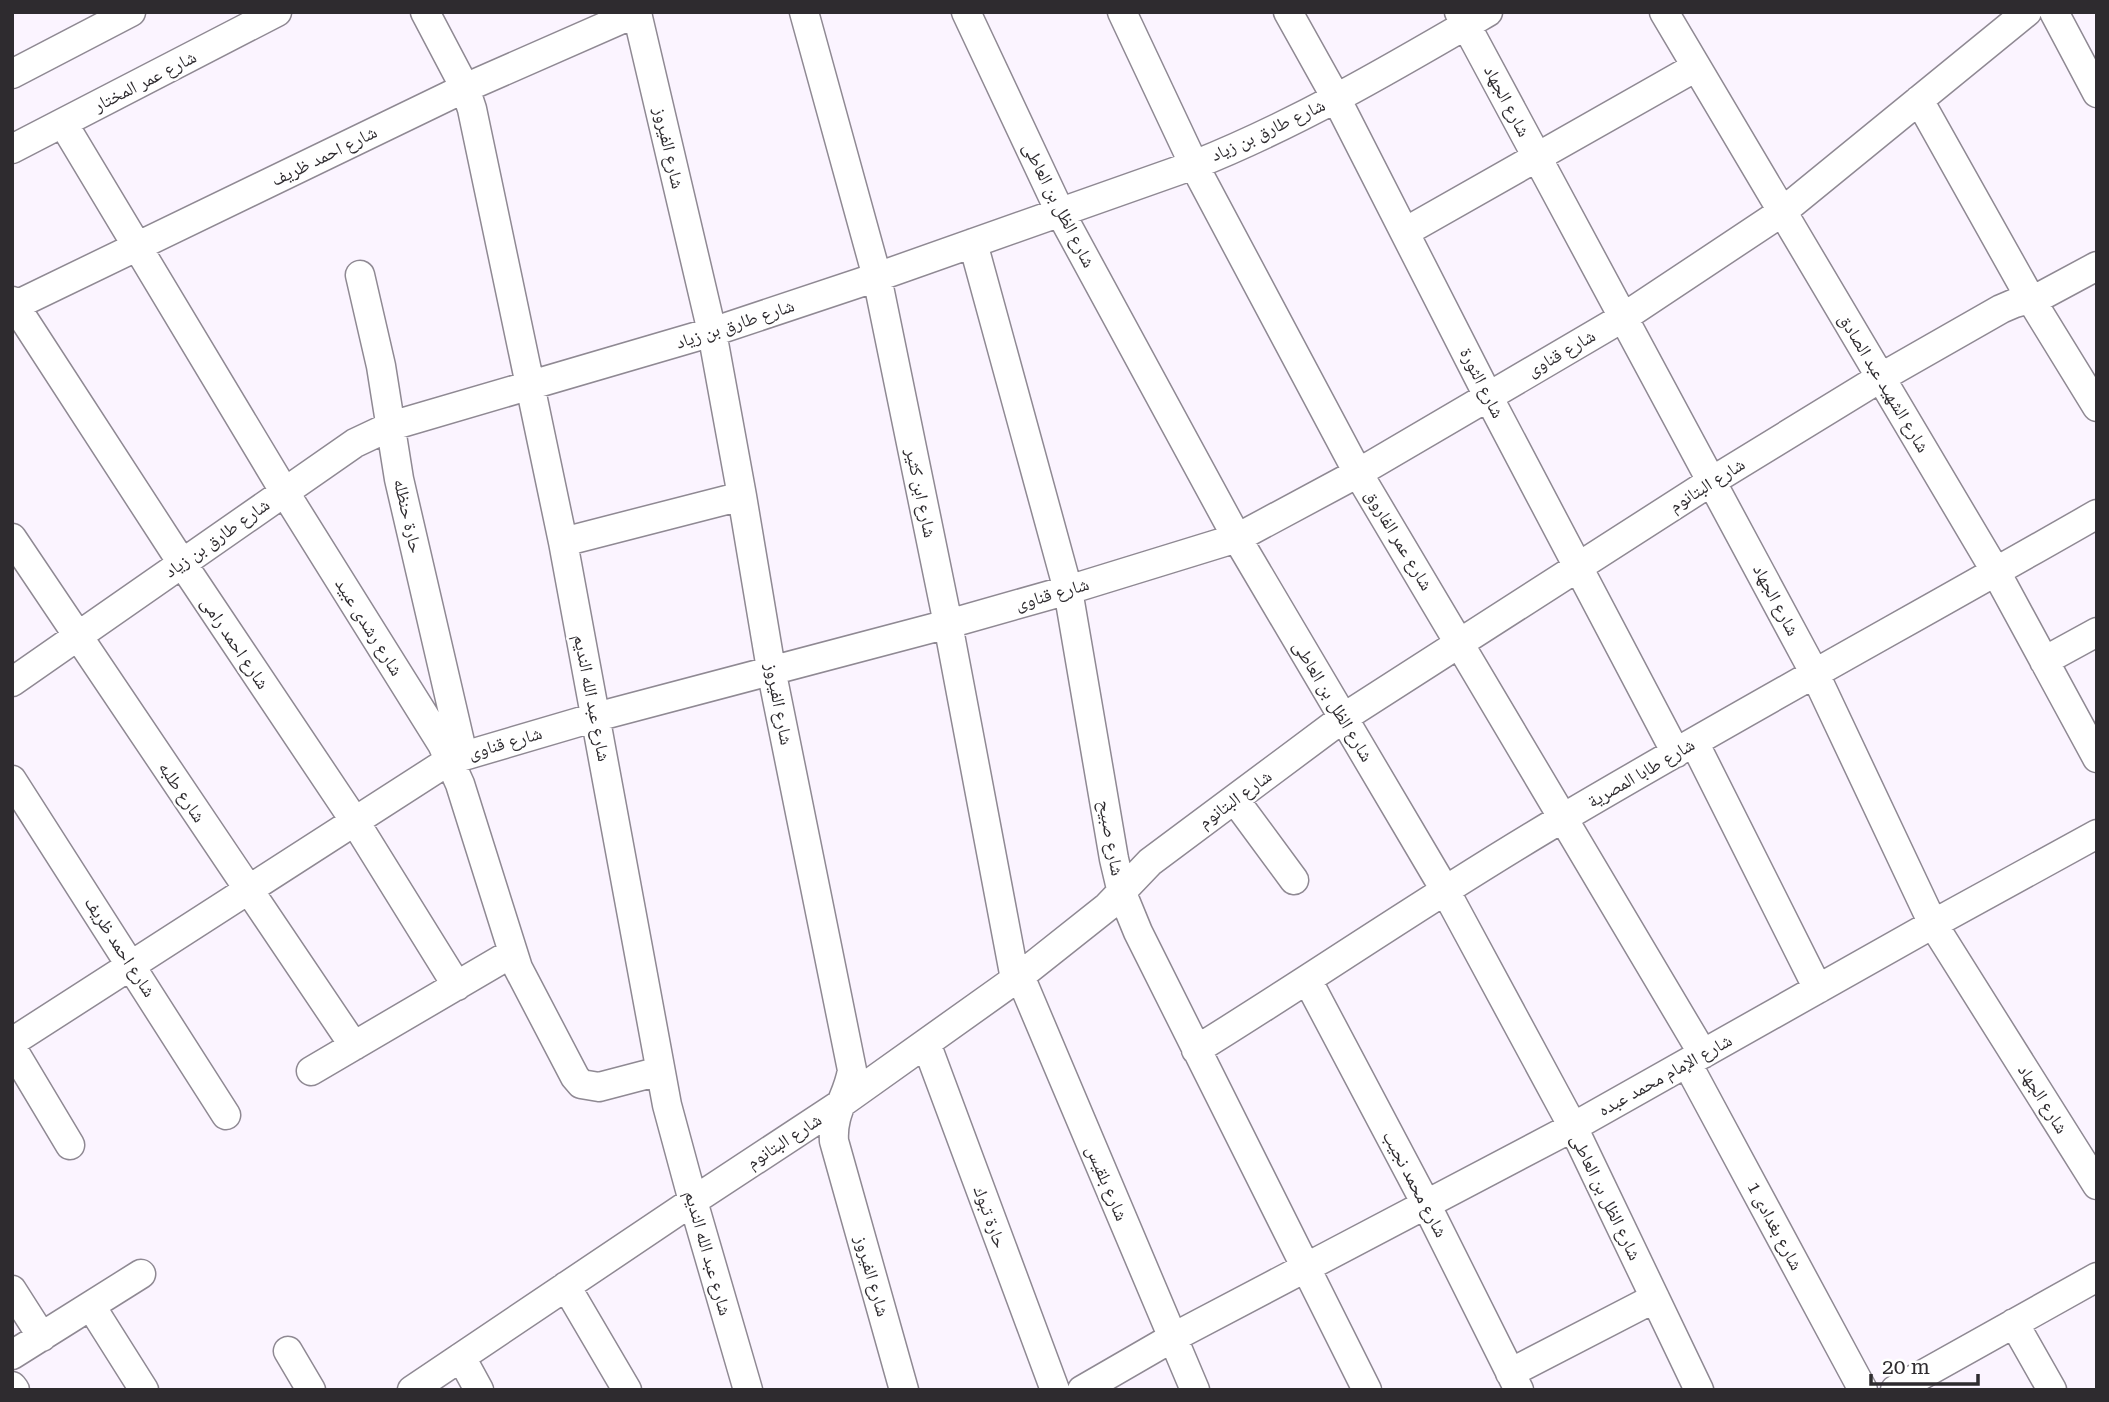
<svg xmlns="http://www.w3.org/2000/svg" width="2109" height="1402" viewBox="0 0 2109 1402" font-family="'Roboto Serif','Noto Naskh Arabic',serif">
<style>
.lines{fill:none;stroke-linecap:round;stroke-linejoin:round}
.street-casing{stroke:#8f8993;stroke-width:31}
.street{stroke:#fff;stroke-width:28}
.labels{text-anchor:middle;stroke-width:5;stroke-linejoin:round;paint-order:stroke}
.street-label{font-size:18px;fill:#2e2b2f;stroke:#fff}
</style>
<rect width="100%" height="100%" fill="#fbf4ff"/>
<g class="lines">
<defs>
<path id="street" d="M425,12L465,88L472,109L563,542L667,1105L693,1201L748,1390
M804,12L877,277L948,624L1015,979
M966,12L1060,212L1237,538L1445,890L1573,1127L1699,1390
M1122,12L1194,165L1358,473L1703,1054
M1288,12L1336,98L1488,396L1676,753
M1459,12L1815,674L1933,924L2097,1185
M1664,12L1996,572L2097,758
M2054,12L2097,93
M637,13L712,332L742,496L771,669L852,1070C848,1097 832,1111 834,1141L904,1390
M12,74L131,12
M1919,100L2030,298L2097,407
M63,123L284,491L442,744L460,784L518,968L575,1077L581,1084L599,1087L660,1071
M12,149L277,12
M1405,232L1696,67
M973,243L1068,590L1114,859L1122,893L1138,932L1367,1390
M360,275L381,366L399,479L463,755
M12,301L182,563L354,820L457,986
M12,307L465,88L638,12
M12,538L354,1046
M563,542L742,496
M2044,661L2097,632
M12,682L355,443L391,426L712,332L877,277L1194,165C1297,124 1392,68 1488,12
M1694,742L1818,989
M12,780L226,1115
M1235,800L1294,880
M1020,976L1195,1390
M1308,981L1426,1204L1519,1390
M12,1042L450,760L596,717L948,624L1068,590L1237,538L1358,473L1624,317L1782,212L2027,12
M926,1043L1055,1390
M12,1048L70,1145
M1196,1050C1319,974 1438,891 1563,818C1739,714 1919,616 2097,514
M1687,1063L1863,1390
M311,1071L512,953
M566,1286L627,1390
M12,1290L42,1337
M91,1306L144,1390
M2014,1323L2052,1390
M288,1351L311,1390
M12,1355L141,1274
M461,1357L479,1390
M1510,1373L1655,1298
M12,1386L15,1390
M412,1390L693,1201L839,1105L1020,976L1107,907L1150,862L1343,718L1712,481L1880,378L2001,309L2015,303L2043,295L2097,266
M1082,1390L1172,1338L1573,1127L1933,924L2097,834
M1895,1390L2097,1277"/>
</defs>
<!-- street casing -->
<use href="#street" class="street-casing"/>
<!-- street -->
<use href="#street" class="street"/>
</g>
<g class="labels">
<!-- street labels -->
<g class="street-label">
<text transform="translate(145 81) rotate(-27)" y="6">شارع عمر المختار</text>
<text transform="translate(1507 101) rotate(62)" y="6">شارع الجهاد</text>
<text transform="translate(1268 130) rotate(-25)" y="6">شارع طارق بن زياد</text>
<text transform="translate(669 148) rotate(77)" y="6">شارع الفيروز</text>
<text transform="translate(324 156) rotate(-26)" y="6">شارع احمد ظريف</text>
<text transform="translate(1059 205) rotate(63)" y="6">شارع الظل بن العاطى</text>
<text transform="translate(735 324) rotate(-18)" y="6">شارع طارق بن زياد</text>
<text transform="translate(1561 353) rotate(-30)" y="6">شارع قناوى</text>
<text transform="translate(1482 383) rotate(63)" y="6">شارع الثورة</text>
<text transform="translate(1884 383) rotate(59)" y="6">شارع الشهيد عبد الصادق</text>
<text transform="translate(1707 485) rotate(-32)" y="6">شارع البتانوم</text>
<text transform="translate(921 493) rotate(78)" y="6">شارع ابن كثير</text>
<text transform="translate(408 516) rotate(77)" y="6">حارة حنظله</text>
<text transform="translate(217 538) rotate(-35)" y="6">شارع طارق بن زياد</text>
<text transform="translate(1399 540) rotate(59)" y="6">شارع عمر الفاروق</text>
<text transform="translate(1052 594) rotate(-16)" y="6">شارع قناوى</text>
<text transform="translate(1776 600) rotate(62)" y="6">شارع الجهاد</text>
<text transform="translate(369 627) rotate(58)" y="6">شارع رشدى عبيد</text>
<text transform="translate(235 643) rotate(56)" y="6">شارع احمد رامى</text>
<text transform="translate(592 698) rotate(79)" y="6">شارع عبد الله النديم</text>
<text transform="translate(1333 701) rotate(59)" y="6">شارع الظل بن العاطى</text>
<text transform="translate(779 704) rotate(79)" y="6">شارع الفيروز</text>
<text transform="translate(505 743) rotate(-16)" y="6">شارع قناوى</text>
<text transform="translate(1641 773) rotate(-30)" y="6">شارع طابا المصرية</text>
<text transform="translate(182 792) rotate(56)" y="6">شارع طلبه</text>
<text transform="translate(1235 799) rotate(-36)" y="6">شارع البتانوم</text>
<text transform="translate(1111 838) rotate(80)" y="6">شارع صبيح</text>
<text transform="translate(120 947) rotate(57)" y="6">شارع احمد ظريف</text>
<text transform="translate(1665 1075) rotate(-29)" y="6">شارع الإمام محمد عبده</text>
<text transform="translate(2043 1099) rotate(58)" y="6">شارع الجهاد</text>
<text transform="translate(784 1141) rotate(-33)" y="6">شارع البتانوم</text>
<text transform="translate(1107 1183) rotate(67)" y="6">شارع بلقيس</text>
<text transform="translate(1415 1184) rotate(62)" y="6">شارع محمد نجيب</text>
<text transform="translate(1606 1197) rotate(64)" y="6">شارع الظل بن العاطى</text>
<text transform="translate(990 1217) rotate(70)" y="6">حارة تبوك</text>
<text transform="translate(1775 1226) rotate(62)" y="6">شارع بغدادى 1</text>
<text transform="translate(708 1253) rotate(74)" y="6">شارع عبد الله النديم</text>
<text transform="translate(872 1276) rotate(74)" y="6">شارع الفيروز</text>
</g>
</g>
<!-- border -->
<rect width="2109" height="1402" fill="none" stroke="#2e2b2f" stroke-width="28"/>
<!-- scale -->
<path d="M1871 1374v10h107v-10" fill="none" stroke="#2e2b2f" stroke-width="3.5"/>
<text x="1882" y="1374" font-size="21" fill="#2e2b2f" stroke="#ffffff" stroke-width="5" paint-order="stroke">20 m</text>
</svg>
